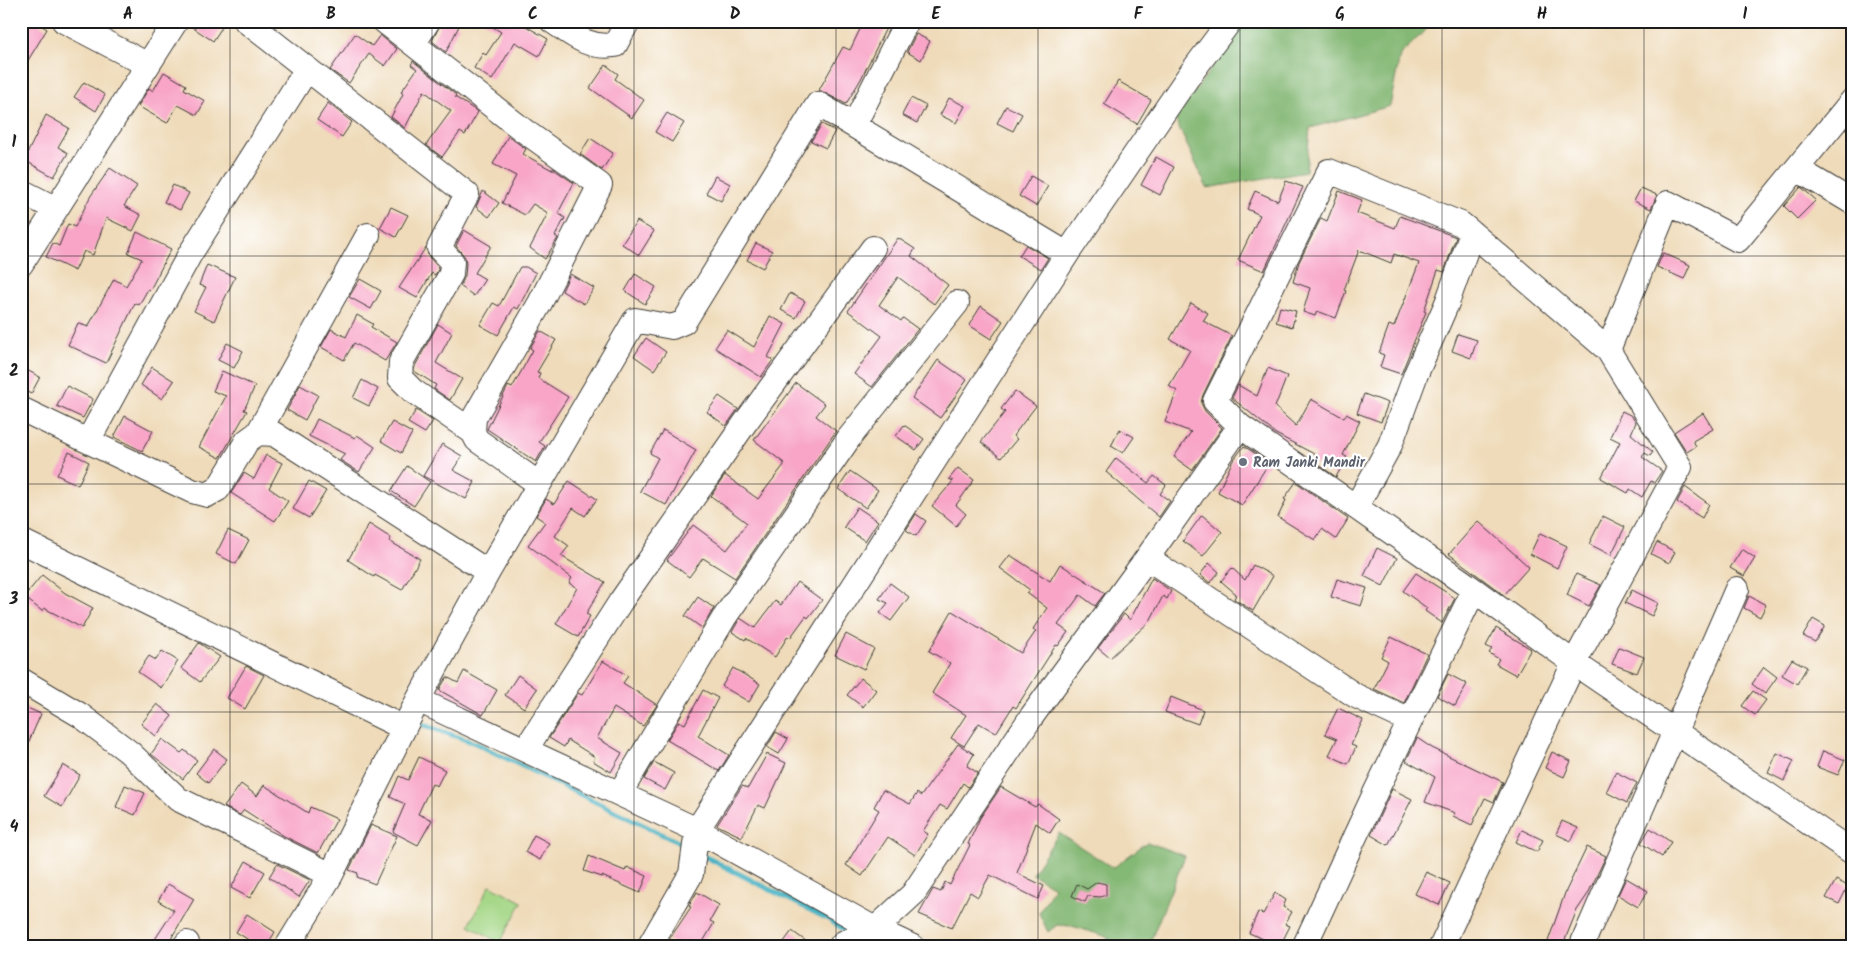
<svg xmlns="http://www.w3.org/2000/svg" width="1873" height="968" viewBox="0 0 1873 968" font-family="Kalam,sans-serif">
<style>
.green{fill:#a5d787;stroke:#607a52}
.forest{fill:#84b874;stroke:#506a48}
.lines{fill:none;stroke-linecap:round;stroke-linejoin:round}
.stream{stroke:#48b4c4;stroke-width:5}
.building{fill:#f8a5c7}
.minor-casing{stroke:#3c3934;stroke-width:26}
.minor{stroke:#fff;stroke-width:24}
.grid{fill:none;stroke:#1c1c1c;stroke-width:1;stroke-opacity:0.55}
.worship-dot{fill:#6b7280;stroke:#fff;stroke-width:2}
.labels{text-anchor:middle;stroke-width:4.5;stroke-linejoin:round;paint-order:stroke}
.worship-label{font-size:14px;font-weight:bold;fill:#5b616d;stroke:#fff;text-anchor:start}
.neatline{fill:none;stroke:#1c1c1c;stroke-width:2}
.grid-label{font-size:16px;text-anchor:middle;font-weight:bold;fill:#1c1c1c}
</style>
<rect width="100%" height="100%" fill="#fff"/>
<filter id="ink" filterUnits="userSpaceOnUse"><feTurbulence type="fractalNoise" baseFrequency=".02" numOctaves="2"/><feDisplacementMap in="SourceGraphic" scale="10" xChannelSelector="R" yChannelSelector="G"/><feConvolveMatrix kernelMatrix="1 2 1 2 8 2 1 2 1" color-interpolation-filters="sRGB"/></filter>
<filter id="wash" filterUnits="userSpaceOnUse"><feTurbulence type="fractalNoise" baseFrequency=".0096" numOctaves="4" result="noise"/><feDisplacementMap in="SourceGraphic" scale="20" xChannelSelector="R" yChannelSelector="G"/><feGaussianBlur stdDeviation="1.12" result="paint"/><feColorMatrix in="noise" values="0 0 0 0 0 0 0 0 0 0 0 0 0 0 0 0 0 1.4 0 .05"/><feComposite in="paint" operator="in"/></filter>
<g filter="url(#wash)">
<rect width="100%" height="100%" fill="#efdbba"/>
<!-- green -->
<path class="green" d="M490,885L522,902L500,943L469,925Z"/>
<!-- forest -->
<path class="forest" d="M1245,21H1435L1400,55L1390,106L1310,128L1306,171L1207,188L1175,119Z
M1059,833L1113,868L1147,842L1185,856L1148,947H1108V937L1072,926L1057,925L1048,932L1039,913L1054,887L1032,874Z"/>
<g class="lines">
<!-- stream -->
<path class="stream" d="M415,722L475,743L688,847
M700,854L830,920L849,933"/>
</g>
<g id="blocks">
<!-- building -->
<path class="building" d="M25,21H34L47,29L21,72V27Z
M190,21H226L213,41L189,25Z
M442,21H448L459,26L446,52L432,41Z
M483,21H517L548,39L539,56L515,42L492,80L474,68L483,53L486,55L501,32Z
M864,21H871L886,28L861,79L846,104L819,90L843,47L850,50Z
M355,34L372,46L380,35L397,49L385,66L369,54L349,83L330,70Z
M916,34L930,41L921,60L907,52Z
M413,61L456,95L455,97L478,112L465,135L460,132L442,157L426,145L451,111L424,91L405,128L391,117L403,94L401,92L417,69L411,65Z
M606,65L618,74L615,79L644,100L632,118L590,88Z
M164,72L186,85L184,89L205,101L197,115L178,105L167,123L138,106L149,88L153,91Z
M1118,81L1151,100L1137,124L1104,104Z
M84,82L105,95L96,111L74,97Z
M911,98L926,106L917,123L902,115Z
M949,98L965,106L956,123L940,115Z
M328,103L352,122L342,137L317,120Z
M1006,106L1022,114L1013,131L997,123Z
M667,113L684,123L672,142L655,132Z
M46,115L69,128L58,147L68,153L54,177L24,160Z
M822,124L835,131L826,148L811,141Z
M508,136L526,149L523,154L552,170V168L574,183L558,213L565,218L555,236L558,238L545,259L530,248L548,213L533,204L525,215L502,203L516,176L493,164Z
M590,138L613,153L602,170L580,154Z
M1156,157L1174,167L1160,195L1141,185Z
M110,168L137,186L124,206L141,215L133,231L106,218L93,255L84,251L75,271L46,257L53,243L59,246L68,224L75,227L90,197Z
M715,176L730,184L721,201L706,193Z
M1031,176L1048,186L1036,206L1019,196Z
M1286,181L1303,187L1264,271L1238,260L1260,215L1247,209L1255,191L1278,201Z
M173,185L189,193L180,210L164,202Z
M1801,187L1816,200L1797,219L1784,206Z
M1641,188L1657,195L1651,209L1634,201Z
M483,191L499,203L489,217L476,207Z
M1339,191L1362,200L1357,213L1395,228L1400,216L1456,237L1444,272L1438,270L1424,311L1426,312L1401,374L1380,367L1384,355L1379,353L1389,325L1394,327L1419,263L1394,254L1391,263L1359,250L1344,290L1346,291L1336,318L1317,311L1315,316L1303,312L1310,288L1293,282L1299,262L1321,218L1327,221Z
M391,207L408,215L396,237L380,228Z
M637,221L654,231L639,255L622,244Z
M464,230L491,246L475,273L485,279L474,296L460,286L465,276L466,263L465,257L456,246Z
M137,232L171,249L150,290L148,289L139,305L135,303L106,363L68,345L78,323L88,327L114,279L126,286L142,259L128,253Z
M898,238L915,249L911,256L948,285L934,304L898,277L879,305L901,321L903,318L918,329L872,387L854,374L882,336L848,311Z
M756,243L772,251L763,268L747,260Z
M1026,245L1048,258L1041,269L1019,256Z
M426,247L429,257L438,267V270L435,275L432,273L417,298L399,288Z
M1663,253L1690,265L1684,279L1657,267Z
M207,265L235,277L214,321L194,311L206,287L199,285Z
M520,267H526L536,273L518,309L514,307L498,335L480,325L493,303L499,306Z
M570,274L594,288L584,304L562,291Z
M635,274L656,287L645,304L625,291Z
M360,279L381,291L371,309L349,297Z
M790,293L805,301L796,318L781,310Z
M1191,303L1208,313L1203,321L1232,336L1203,395L1201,403L1205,411L1222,428L1192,470L1174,457L1191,432L1165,422L1177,391L1169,386L1190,350L1170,339Z
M981,306L1003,321L991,339L969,325Z
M1280,307L1296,311L1292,327L1276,322Z
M357,315L373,324L371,327L397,342L385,361L354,343L344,360L321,347L331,329L346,337Z
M770,316L785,324L768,357L773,360L761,377L715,348L727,330L754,347Z
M438,324L452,333L436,363L462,379L450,400L434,389L436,385L414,371L415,366Z
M540,331L556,340L537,372L540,373L538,378L568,397L539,442L545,446L536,462L487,429L508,386L512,388L533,350L530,348Z
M1458,334L1477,340L1471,358L1452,351Z
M646,338L666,352L654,370L634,356Z
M227,343L243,351L234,368L218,360Z
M938,360L967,380L940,418L912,398Z
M21,367L40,377L31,394L21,389Z
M152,367L174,381L162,399L141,385Z
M1268,368L1287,376L1275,407L1296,426L1311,399L1344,418L1346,414L1360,421L1343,455L1347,457L1336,477L1312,460L1316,455L1276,434L1232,398L1238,385L1257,396Z
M222,371L255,386L244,410L247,411L220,458L199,447L226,396L213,391Z
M362,380L378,389L369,406L353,398Z
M796,383L825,404L816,416L836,431L735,578L703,558L689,577L667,560L693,525L727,550L747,523L711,496L725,475L758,499L784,465V463L754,440Z
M300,385L318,395L305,420L287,410Z
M67,386L93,399L83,418L57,406Z
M1015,391L1036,406L1013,436L1017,439L1001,458L981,442L1005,412L1001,409Z
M1364,394L1388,403L1381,422L1357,413Z
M719,396L738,409L726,426L707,412Z
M416,410L433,421L425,433L408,423Z
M1622,411L1632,416L1636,422L1631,434L1653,452L1650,456L1645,453L1642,457L1662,471L1654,483L1651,481L1642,497L1630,489L1628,493L1601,478L1620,442L1610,437Z
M1703,413L1713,429L1693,441L1696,446L1687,452L1674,432Z
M125,416L153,431L142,451L114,437Z
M317,419L355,438L357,435L375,447L359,472L340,460L345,454L309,436Z
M392,422L412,433L401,453L381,441Z
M904,425L924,439L916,450L896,436Z
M1120,429L1134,437L1123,453L1111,446Z
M663,430L696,450L666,505L640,491L658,458L650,453Z
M442,444L462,456L453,470L475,482L466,499L423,476Z
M1244,446L1269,463L1242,505L1218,492L1232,462Z
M69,452L89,462L78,485L57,475Z
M266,455L282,463L269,488L288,501L275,521L231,493L244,473L254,479Z
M1116,458L1148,483L1154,476L1166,485L1160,494L1170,501L1159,517L1106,472Z
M407,466L430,482L414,506L391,491Z
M958,468L974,480L956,505L966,514L956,526L932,506L953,481L949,479Z
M850,471L878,490L866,508L838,489Z
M309,481L326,491L309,518L293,509Z
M569,481L597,499L585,516L573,508L555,536L569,546L561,556L605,582L586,614L590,616L578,637L556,624L577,588L569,583L572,578L528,545L545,522L536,516L546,499L554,504Z
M1296,482L1348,519L1336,539L1322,529L1315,540L1278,517L1286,500L1284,499Z
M1685,487L1709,504L1702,518L1677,502Z
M857,507L878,521L865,541L844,527Z
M916,514L926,521L916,536L906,530Z
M1202,515L1222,532L1203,556L1183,541Z
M1603,516L1625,527L1611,555L1589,544Z
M1478,521L1529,567L1504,595L1449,554Z
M369,524L391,538L389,541L420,559L402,590L375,575L374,577L348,560Z
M228,530L249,540L236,564L216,554Z
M1540,533L1567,546L1557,568L1530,554Z
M1657,542L1675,552L1669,563L1651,554Z
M1377,548L1397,558L1383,586L1364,576Z
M1742,549L1755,558L1744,576L1730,568Z
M1010,555L1050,581L1060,564L1105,593L1095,606L1080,595L1058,625L1068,632L1058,646L1056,645L1016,708L1013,706L996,733L979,723L964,746L951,738L966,715L932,693L950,663L929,651L952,611L1021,653L1036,631L1033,629L1047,608L1027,593L1030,590L1000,568Z
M1209,563L1219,572L1210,583L1200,575Z
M1253,565L1273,576L1253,611L1234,599L1236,594L1221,581L1232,568L1245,580Z
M1416,573L1455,598L1442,623L1425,611L1427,608L1403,591Z
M1576,574L1601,585L1589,606L1567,595Z
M42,575L65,593L93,608L82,628L44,608L42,611L24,597Z
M1152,578L1171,591L1167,599L1163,596L1150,621L1110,658L1098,648L1124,614L1130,620Z
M1337,579L1367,588L1361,606L1331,597Z
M797,582L822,600L808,618L806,616L790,638L788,636L775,657L746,638L745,640L732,632L740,618L755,628L775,601L781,605Z
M890,583L909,597L891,621L880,613L888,603L879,599Z
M1632,590L1658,603L1652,616L1625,603Z
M1749,596L1766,605L1760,617L1744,608Z
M698,597L714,608L702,628L685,616Z
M1813,619L1825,626L1815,642L1803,636Z
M1496,628L1531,649L1516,675L1496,664L1499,659L1489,653L1492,649L1486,646Z
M846,634L874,649L864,669L835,655Z
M1391,637L1427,654L1404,703L1374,689L1388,661L1381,657Z
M199,643L220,657L200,682L181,668Z
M1619,647L1644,657L1637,673L1612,664Z
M162,651L178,661L161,688L138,672L149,656L156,660Z
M1792,659L1807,667L1797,684L1782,675Z
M603,661L628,676L623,683L657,705L643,726L614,708L597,738L622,753L611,772L593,761L595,757L568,740L564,747L549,738L578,693L582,695Z
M246,666L264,675L245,709L227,698Z
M1764,667L1777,677L1765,694L1752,684Z
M733,668L760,684L749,702L722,686Z
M464,671L497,690L483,715L439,690L447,677L458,683Z
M1448,674L1467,684L1455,706L1437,696Z
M518,675L537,689L524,708L505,695Z
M861,678L876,690L863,707L847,695Z
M703,690L718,698L698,736L729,755L719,771L667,740L679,721L685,724Z
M1753,691L1766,700L1755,715L1742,706Z
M1171,697L1203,710L1198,724L1165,712Z
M157,704L172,716L156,736L141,724Z
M25,707L41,714L21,759V715Z
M1338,708L1363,720L1351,745L1356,747L1348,764L1329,755L1337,739L1325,734Z
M776,732L788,739L779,754L767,747Z
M1417,738L1432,748L1503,782L1494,802L1485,798L1472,825L1453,816L1455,813L1425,802L1435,777L1406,761Z
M162,739L181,753L184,750L197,760L183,779L151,754Z
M958,744L974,754L967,766L978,773L968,787L963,783L947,809L940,805L923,831L928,834L915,855L888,837L862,876L846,865L879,810L874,807L883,790L910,804L917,793L921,796Z
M214,749L227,759L208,783L196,773Z
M1823,751L1845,760L1838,775L1817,767Z
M1552,752L1571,761L1564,777L1545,768Z
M1777,753L1794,761L1784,781L1768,773Z
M767,754L786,763L765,808L758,805L742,837L717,825L742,786L748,788Z
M419,757L445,770L437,786L432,784L418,814L432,820L418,845L393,832L405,804L390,797L399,776L408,780Z
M654,762L674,773L665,790L644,779Z
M63,765L80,775L62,807L44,796Z
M1616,772L1637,783L1627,803L1606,792Z
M241,784L257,796L264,785L308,813L310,807L337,819L318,853L284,836L244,810L240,815L224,807Z
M125,785L145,793L135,815L116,807Z
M1001,787L1035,807L1038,804L1059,819L1050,833L1036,823L1017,873L1044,886L1038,899L990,875L978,897L970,892L952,928L919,914L933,889L941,892L945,882L950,885L970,845L968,844L980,818Z
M1392,789L1412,799L1388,845L1371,835Z
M1562,821L1578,828L1571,841L1556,834Z
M371,825L397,836L375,884L357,877L358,873L349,870Z
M1650,828L1671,842L1662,857L1641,843Z
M1522,830L1543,840L1537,852L1516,842Z
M534,835L549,843L540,860L525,852Z
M1587,847L1606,856L1588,894L1577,910L1562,947H1546L1565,893Z
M589,856L625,871L627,867L647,876L640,893L602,876V877L584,871Z
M246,861L265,872L250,898L231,888Z
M277,864L310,880L299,897L269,877Z
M1426,872L1450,883L1439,905L1415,894Z
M1626,878L1648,891L1638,907L1618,895Z
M1836,880L1848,886L1839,904L1826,898Z
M1097,882L1106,884V895L1100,897L1088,896L1085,902L1072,896L1077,884L1087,889Z
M168,884L194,899L172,937L170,947H150L174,910L158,901Z
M697,892L719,905L710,921L714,923L700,947H680L669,940L691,907L689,906Z
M1275,893L1286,900L1283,907L1292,912L1285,924L1290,926L1280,946L1249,933L1258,912L1263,914Z
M247,914L275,932L266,947H260L236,932Z
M792,931L814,947H780Z"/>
</g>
</g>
<g filter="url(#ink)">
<use href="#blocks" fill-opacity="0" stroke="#3c3934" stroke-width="1"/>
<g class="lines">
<defs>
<path id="minor" d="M64,21L148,65
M246,21L467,194L439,248L452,262L451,274L401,362L400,378L413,391L473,432
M384,21L523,130L600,185L540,303L474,418L473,432L477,440L539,484
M552,21C573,35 588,49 615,45L628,21
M414,43L428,21
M854,125L907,21
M1797,169L1852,202
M21,191L56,209
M21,264L176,21
M1608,350L1668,203L1738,240L1852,101
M21,409L192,491L207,495L218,489L247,441L258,433L274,434L488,572
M1240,426L1474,590L1574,663L1852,852
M258,433L368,235
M88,441L190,254L307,69
M1356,507L1390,445L1416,374L1447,303L1472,233
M21,541L404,728
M1147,558L1356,696L1410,721
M21,680L80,715L129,752L178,799L331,875
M418,700L697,830L875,929L913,947
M526,749L621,601L745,423L873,248
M620,793L724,618L849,438L957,303
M184,947L187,943
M287,947L331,875L418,700L488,572L635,320L672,327L684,322L818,104L1067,254
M649,947L691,874L697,830L1067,254L1188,77L1230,21
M840,947L843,943L875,929L913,894L1032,716L1147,558L1240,426L1215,401L1329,171L1461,224L1472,233L1608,350L1680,467L1574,663L1441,947
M1304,947L1376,791L1474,590
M1581,947L1737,589"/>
</defs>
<!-- minor casing -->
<use href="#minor" class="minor-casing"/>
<!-- minor -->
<use href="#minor" class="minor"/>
</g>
</g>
<!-- grid -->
<path class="grid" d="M230,21V947M432,21V947M634,21V947M836,21V947M1038,21V947M1240,21V947M1442,21V947M1644,21V947M21,256H1852M21,484H1852M21,712H1852"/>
<!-- markers -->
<circle class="worship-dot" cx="1243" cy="462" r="5"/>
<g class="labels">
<!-- worship labels -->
<g class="worship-label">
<text x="1253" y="467">Ram Janki Mandir</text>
</g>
</g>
<!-- margin -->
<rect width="1873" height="968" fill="none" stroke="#fff" stroke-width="55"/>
<rect x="28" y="28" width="1818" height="912" class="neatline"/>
<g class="grid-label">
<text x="128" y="19">A</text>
<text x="331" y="19">B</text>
<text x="533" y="19">C</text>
<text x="735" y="19">D</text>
<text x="936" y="19">E</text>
<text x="1138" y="19">F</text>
<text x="1340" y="19">G</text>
<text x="1542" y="19">H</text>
<text x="1745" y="19">I</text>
<text x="14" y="147">1</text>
<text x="14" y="376">2</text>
<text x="14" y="604">3</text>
<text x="14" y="832">4</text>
</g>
</svg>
